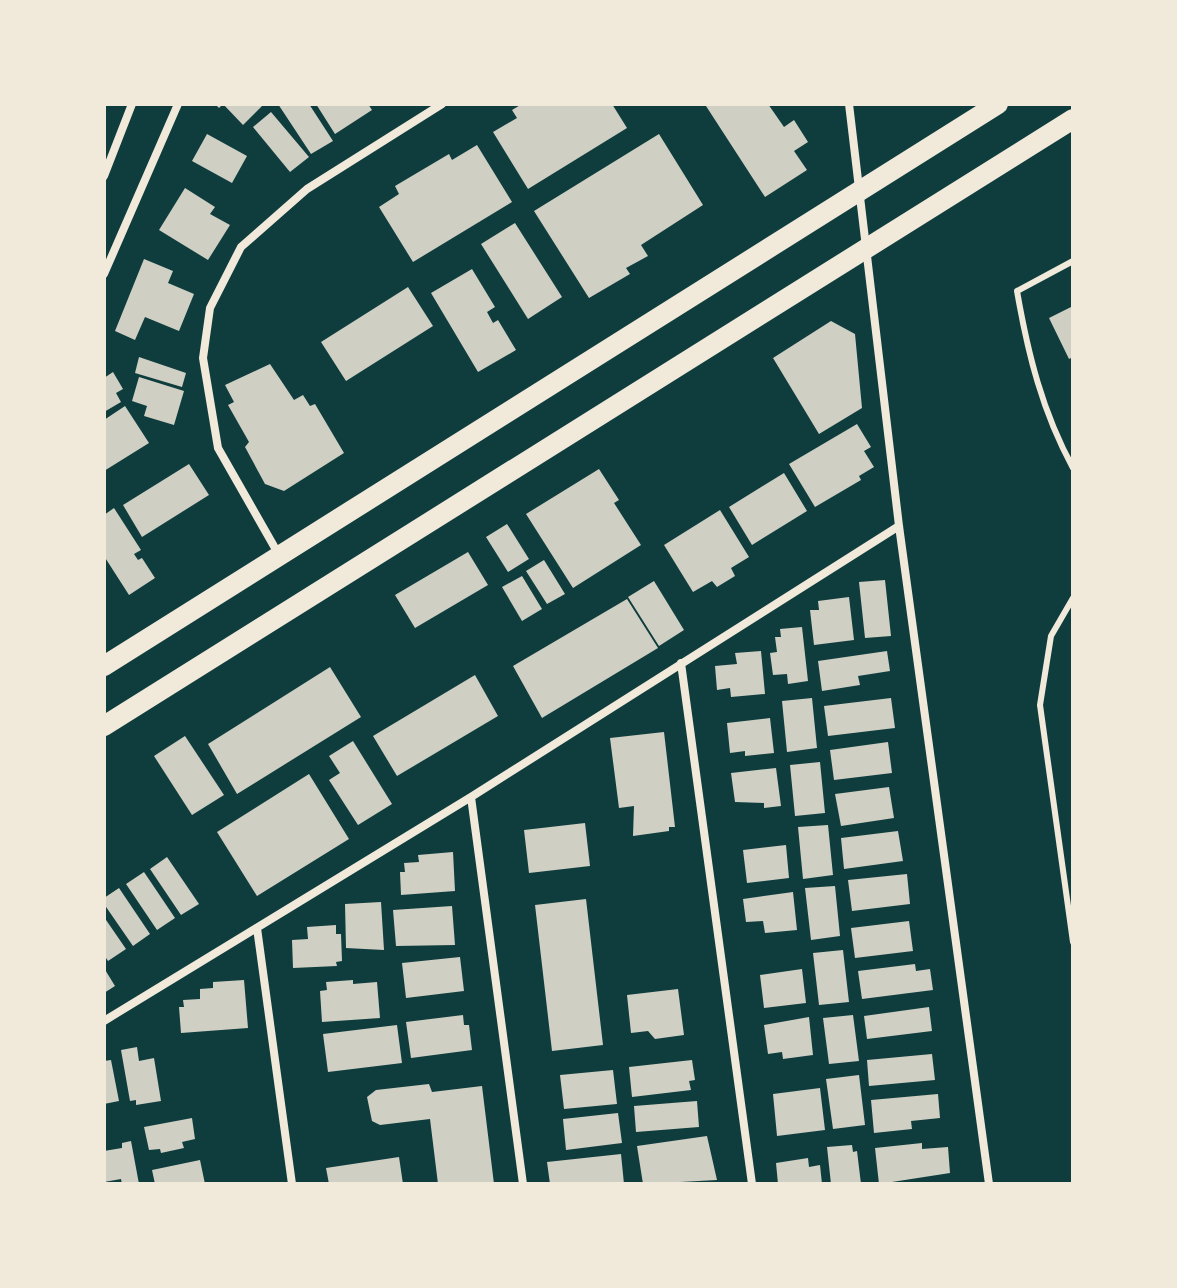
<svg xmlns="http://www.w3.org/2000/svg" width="1177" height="1288" viewBox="0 0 1177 1288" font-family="Georgia,serif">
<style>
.building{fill:#cfcfc3}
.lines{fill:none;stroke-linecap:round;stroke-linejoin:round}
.service{stroke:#f1e9da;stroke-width:6}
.minor{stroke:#f1e9da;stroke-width:8}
.primary{stroke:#f1e9da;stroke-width:20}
</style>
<rect width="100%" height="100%" fill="#0f3d3e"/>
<!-- building -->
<path class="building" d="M215,104H264L243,125L223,104L219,108Z
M278,104H309L333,141L311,154Z
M316,104H368L372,110L335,134Z
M522,104H612L627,128L528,189L493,132L517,118L512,110Z
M710,104H768L784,127L794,120L808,142L794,151L807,170L765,197L706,106Z
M271,112L309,157L290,172L253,127Z
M207,134L247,156L232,183L192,161Z
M659,134L703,205L641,245L648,256L626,268L630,274L589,298L534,211Z
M477,145L512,202L413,262L379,207L399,194L395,186L449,154L452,160Z
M185,188L215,207L210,214L230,225L208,260L159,230Z
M515,223L562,297L528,319L481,244Z
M144,259L173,271L168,283L194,294L179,331L145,317L135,340L115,331Z
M472,269L495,307L487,312L493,323L498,320L516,350L478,372L431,293Z
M408,287L433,326L346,381L321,342Z
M1073,306V357L1069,359L1049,318Z
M831,321L855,334L862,408L819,434L773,358Z
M139,357L186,373L182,387L135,373Z
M270,364L294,400L303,395L310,406L315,404L344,453L284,491L265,484L245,447L249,442L228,405L234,402L225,385Z
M113,372L123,389L116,393L121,402L104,412V378Z
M139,377L184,391L174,425L144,416L147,406L132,401Z
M125,406L149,443L104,471V420Z
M857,424L871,447L864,451L874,467L859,476L861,480L815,507L789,464Z
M189,464L209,495L142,537L123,505Z
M599,469L619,500L614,503L641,545L573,588L526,514Z
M784,473L807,511L752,545L729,507Z
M114,508L141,550L134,554L138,560L142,558L155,578L129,595L104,556V515Z
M720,510L749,557L731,568L735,576L717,587L712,581L693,592L664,545Z
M507,524L529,559L508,572L486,537Z
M468,552L488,585L415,628L395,595Z
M544,560L565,594L547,604L526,571Z
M522,576L542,609L522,621L502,587Z
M885,580L891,636L865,638L859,582Z
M654,581L684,630L659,646L628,597Z
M849,597L854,640L814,645L810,610H819L818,601Z
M627,599L658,648L542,718L513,666Z
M802,627L808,681L788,684L787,674L773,675L770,653L777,652L775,637H781L780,629Z
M761,651L765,694L731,697L730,688L717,690L715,666L737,664L735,653Z
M887,651L890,671L858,676L860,685L822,691L818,661Z
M330,667L361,717L237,794L208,744Z
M475,675L498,716L397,776L373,736Z
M812,698L817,748L787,752L782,701Z
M891,698L895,728L828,736L824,706Z
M770,718L774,753L745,756V751L730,753L727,723Z
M664,732L675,827H669V831L633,836L634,806L619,808L610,738Z
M185,736L224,795L192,815L154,756Z
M353,741L392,804L358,825L329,780L340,773L329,756Z
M888,742L892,773L834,780L830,750Z
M820,762L825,813L795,816L790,765Z
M776,768L781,806L764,808V803L735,802L731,773Z
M309,774L349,839L257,896L217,832Z
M889,787L894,818L841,826L835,794Z
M585,823L590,866L529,873L524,830Z
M828,825L833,875L803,879L798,827Z
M898,831L903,861L844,869L841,838Z
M786,845L789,878L747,883L743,850Z
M453,852L455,891L401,895L400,872H405L404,863L419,862L418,855Z
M167,857L199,904L181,915L150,869Z
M144,872L175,918L157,930L126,884Z
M907,874L910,904L852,911L848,880Z
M835,886L840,936L811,940L805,888Z
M119,888L150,934L133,946L104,904V898Z
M793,892L797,930L765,933L763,921L746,922L743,899Z
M586,899L603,1045L552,1051L535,905Z
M381,902L384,950L346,948L345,904Z
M452,906L455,945L396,946L393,910Z
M104,917L126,949L108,961L104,955Z
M909,921L913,951L855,958L851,928Z
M336,925V934H341L342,961L336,962L337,966L293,968L292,940L308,939L307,927Z
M843,950L849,1002L819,1005L813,953Z
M460,957L464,991L406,998L402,963Z
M915,964L916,971L930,969L933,990L862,999L858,971Z
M104,968L115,986L104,993Z
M802,969L806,1003L764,1008L760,975Z
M244,980L248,1028L181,1033L179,1007H184L183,1000L200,999V989L213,988V982Z
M353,980V984L377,982L380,1018L322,1022L320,991L327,990L326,982Z
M678,989L684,1035L655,1039L648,1031L631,1033L627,995Z
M929,1007L932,1031L867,1039L864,1016Z
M463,1015L464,1025H469L472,1050L411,1058L406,1022Z
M853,1015L859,1061L829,1064L823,1018Z
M809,1017L813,1055L783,1059L782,1052L768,1054L764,1025Z
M397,1025L402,1063L328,1072L323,1034Z
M137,1047L139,1061L154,1058L161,1101L136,1105V1100L130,1101L121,1050Z
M932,1054L935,1080L869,1086L867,1060Z
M111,1060L119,1101L104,1104V1061Z
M692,1060L695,1080L689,1081L691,1090L632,1097L629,1067Z
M613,1070L617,1104L564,1109L560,1075Z
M859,1075L865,1125L833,1129L826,1079Z
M429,1084L432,1092L482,1086L494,1184H438L430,1119L380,1125L372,1121L367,1097L376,1090Z
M820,1088L825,1130L777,1136L773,1094Z
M938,1094L940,1118L911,1121L912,1129L874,1133L871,1100Z
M697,1101L699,1127L636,1132L634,1106Z
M618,1113L622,1143L566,1150L563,1119Z
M192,1118L195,1139L182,1142L184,1148L161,1153L160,1149L149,1150L144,1127Z
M707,1136L717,1180L643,1184L637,1146Z
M131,1141L139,1184H122L121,1179L104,1182V1151L122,1148V1143Z
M922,1143V1149L948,1147L950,1173L879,1184L875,1148Z
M852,1145L853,1152L857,1151L861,1184H831L827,1147Z
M621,1154L624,1184H550L547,1162Z
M399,1157L403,1184H329L326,1168Z
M808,1158L809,1167L820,1165L822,1184H778L776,1163Z
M200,1160L205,1184H155L152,1170Z"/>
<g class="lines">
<!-- service -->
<path class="service" d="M1073,261L1017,291C1028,354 1042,411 1073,468
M1073,598L1051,636L1040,705L1073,942"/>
<!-- minor -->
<path class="minor" d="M849,104L899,526L989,1184
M104,176L132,104
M104,274L178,104
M279,555L218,448L203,358L210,308L241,247L307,189L442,104
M681,663L752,1184
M471,797L523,1184
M257,928L292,1184
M104,1021L471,797L899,526"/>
<!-- primary -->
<path class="primary" d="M104,666L998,104
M104,726L1073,119"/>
</g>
<!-- border -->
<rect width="1177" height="1288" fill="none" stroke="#f1e9da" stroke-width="212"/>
</svg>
